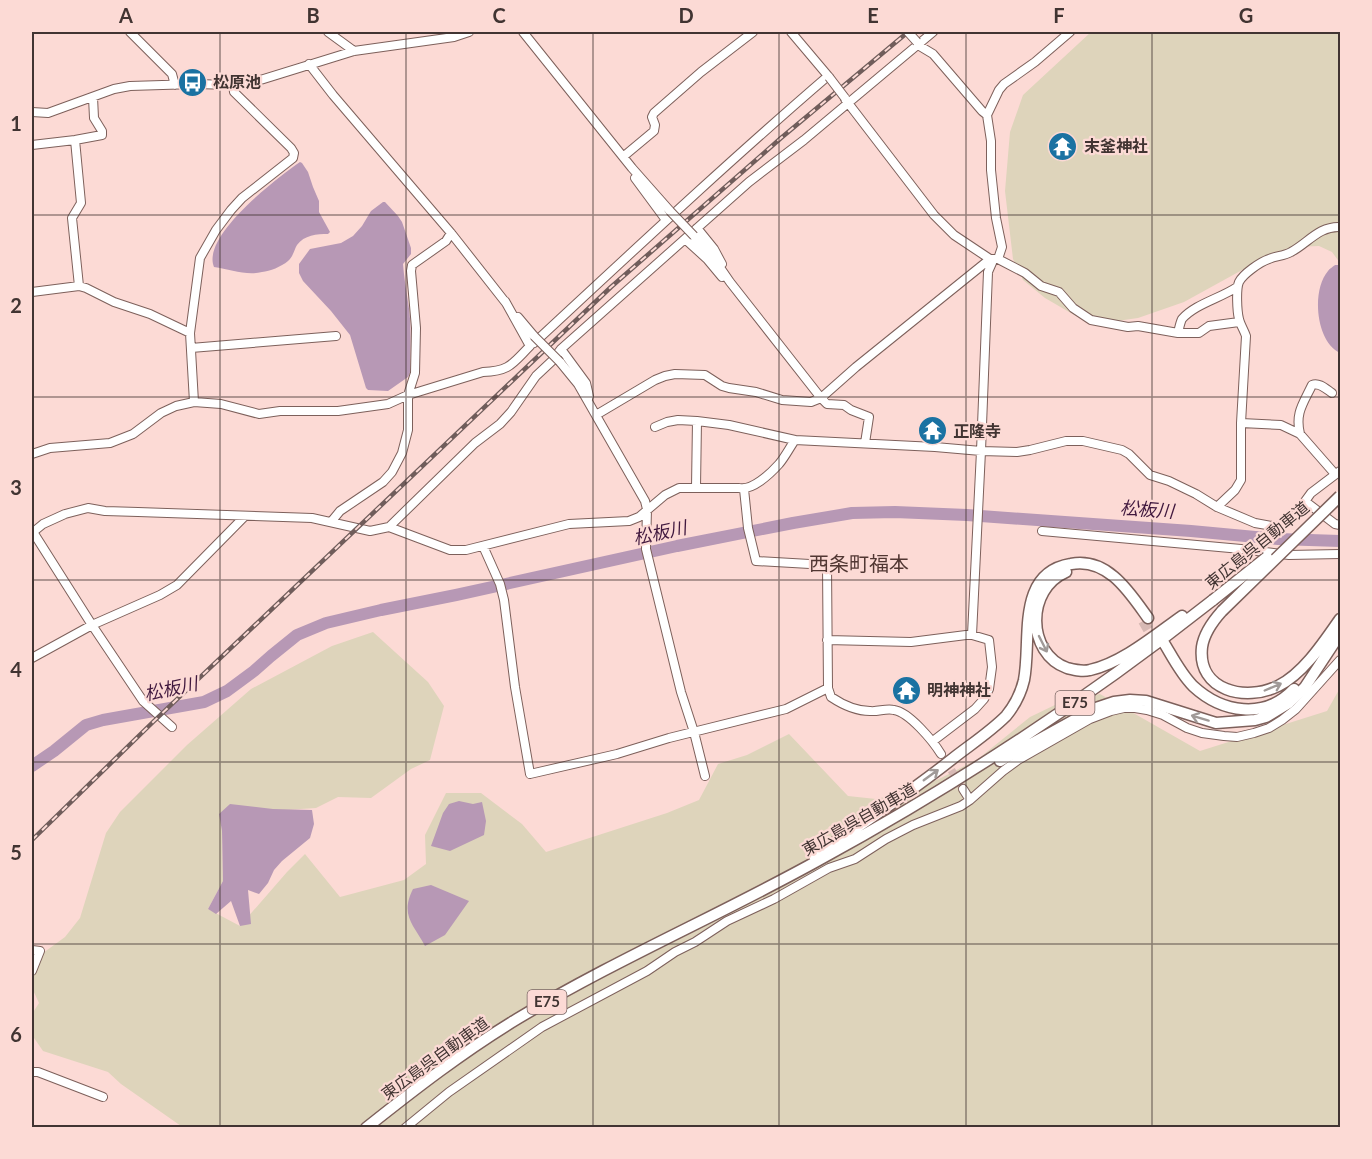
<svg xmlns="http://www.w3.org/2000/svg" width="1372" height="1159" viewBox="0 0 1372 1159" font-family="Lato,'Noto Sans JP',sans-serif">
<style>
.green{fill:#ded4bb}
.water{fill:#b798b5}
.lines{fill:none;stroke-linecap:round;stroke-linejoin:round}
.river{stroke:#b798b5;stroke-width:12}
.minor-tunnel{stroke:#d7b9b4;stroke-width:8;stroke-dasharray:8 4;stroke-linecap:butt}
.highway-tunnel{stroke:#d7b9b4;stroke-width:10;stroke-dasharray:10 5;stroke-linecap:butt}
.minor-casing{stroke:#7d605b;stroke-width:10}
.highway-casing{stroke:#7d605b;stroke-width:13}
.minor{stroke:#fff;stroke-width:8}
.highway{stroke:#fff;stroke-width:10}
.rail-casing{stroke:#705d5b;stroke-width:4.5}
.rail{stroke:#fcdad5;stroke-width:2;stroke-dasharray:7;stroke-linecap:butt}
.minor-bridge-casing{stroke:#7d605b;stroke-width:10;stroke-linecap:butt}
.highway-bridge-casing{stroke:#7d605b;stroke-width:13;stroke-linecap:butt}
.minor-bridge{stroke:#fff;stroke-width:8}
.highway-bridge{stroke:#fff;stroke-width:10}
.oneway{stroke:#a09a98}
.grid{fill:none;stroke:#413432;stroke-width:1.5;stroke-opacity:0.55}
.labels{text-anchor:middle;stroke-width:4.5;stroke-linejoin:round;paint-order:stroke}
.shield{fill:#fcdad5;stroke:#796663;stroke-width:1.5}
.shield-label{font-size:15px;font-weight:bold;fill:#413432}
.poi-label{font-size:16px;font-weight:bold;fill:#413432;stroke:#fcdad5;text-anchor:start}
.street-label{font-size:16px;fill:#413432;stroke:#fcdad5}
.water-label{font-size:18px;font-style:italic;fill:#40183e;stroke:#fcdad5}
.quarter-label{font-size:20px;fill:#513733;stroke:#fcdad5}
.neatline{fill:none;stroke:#413432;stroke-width:2}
.grid-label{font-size:20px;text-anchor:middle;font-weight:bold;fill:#413432}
</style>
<rect width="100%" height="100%" fill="#fcdad5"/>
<!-- green -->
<path class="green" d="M1091,32H1340V263L1332,252L1319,246L1294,247L1273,253L1184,302L1138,318L1110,322L1076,316L1045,298L1023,280L1013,259L1005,191L1010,132L1023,95Z
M373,632L428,682L444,706L430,760L411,769L371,798L338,797L316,808L220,814L222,831L223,881L208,909L240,926L287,872L305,854L340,897L404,880L426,864L425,835L446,793H481L522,824L546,852L667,813L699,800L718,764L747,755L789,734L848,796L876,799L906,792L941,778L978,759L1030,717L1057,704L1100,694L1200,751L1327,711L1340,688V1127H181V1126L121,1084L108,1072L43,1051L32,1035V1014L39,1003L32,988V961L65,937L80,918L106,833L120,812L187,745L251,689L332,646Z"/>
<!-- water -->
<path class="water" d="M300,162L302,163L308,172L313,187L319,201V212L330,232L328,234C317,234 304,235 297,245C294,250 293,257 288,261C281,267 270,271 262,272C246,276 230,269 214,267C201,236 277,178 300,162Z
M383,202H385L398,216L402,222L411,248V254L403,264C404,277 406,289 408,302C412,323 410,351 410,373L408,377L388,391L368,390L366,388L350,335L331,311L303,281L299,273V264L310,249L341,243L353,236L362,226L371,211Z
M1335,265H1340V353C1316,342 1311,291 1328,271C1329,269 1334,266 1335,265Z
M459,801L473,804L482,802L486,821L484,835L450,851L431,846L443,813L449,804Z
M230,804L273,809L312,810L314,824L310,838L282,861L274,870L268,883L259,894L248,890L251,924L240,926L231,901L216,914L208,909L223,881L222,831L219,814Z
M431,885L469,901L445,935L425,946C413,924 400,915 413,889Z"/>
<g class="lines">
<!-- river -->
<path class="river" d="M32,766L54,751L86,725L103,720L204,702L227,691L254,671L271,656L297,635L326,623L381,610L456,595L677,546L793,523L852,513L895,512L967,515L1191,531L1278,539L1340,541"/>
<!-- minor-tunnel -->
<path class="minor-tunnel" d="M945,760L963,789"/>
<!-- highway-tunnel -->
<path class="highway-tunnel" d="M1143,621L1157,645"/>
<defs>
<path id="minor" d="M130,32L172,74L175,85
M328,32L354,51
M523,32L632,168L670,211
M791,32L829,77
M917,42L918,45L933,54L982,111L987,115
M309,64L333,95L451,233L506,303
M845,99L934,215L954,235L990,259H998L1025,273L1041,286L1059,292L1073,308L1091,320L1128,327L1138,326L1178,333H1199L1209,326L1239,322
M32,112L48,113L114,89L130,86L195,84L233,85L254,82L354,51L454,37L469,32
M75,140L81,203L72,218L79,286
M32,145L75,140L102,135V131L94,118L93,97
M624,156L654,131L655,125L652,117L654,113L701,72L753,32
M635,178L666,220
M697,228L714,249L722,264
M694,236L719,266L730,282L821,398L827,404L844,405L851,410L869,417L865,443
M685,239L707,259L722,277
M998,259L1002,247L996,218L991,170V141L987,115L999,90L1004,84L1035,62L1070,32
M32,292L79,286L86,288L114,302L150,314L190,333
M518,317L534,336
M1178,333C1179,329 1180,323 1182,319C1195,304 1221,298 1237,287
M534,343C631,253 728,162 828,76
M191,348L336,336
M561,349L586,383L589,396L588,399
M560,362L578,384L645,501L647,509L646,549L681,692L694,732L705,776
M194,402L190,333L200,258L216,230L231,210L242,198L293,158L294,153L291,148L234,92L233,85
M596,415L655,380L665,376L675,374L705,375L722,386L729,388L756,392L782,400L811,402L821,398L856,367L990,259
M1241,423L1281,425L1300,434L1335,474
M655,427L667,422L678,420L697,421L729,425L795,440
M1300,434C1295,413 1303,404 1312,385C1319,382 1326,389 1332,393
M32,454L50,448L110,443L133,434L161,413L176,406L194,402L221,404L259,414L280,411H338L388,404L408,395L483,372C510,371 512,364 530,346L505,301
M696,487L697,421
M1306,502L1335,524L1340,525
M1217,507L1235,490L1241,480V423L1246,336C1244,330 1240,324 1239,319C1237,311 1236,289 1239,282C1243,274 1260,262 1269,259C1276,256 1284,256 1291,252C1308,243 1319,226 1340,227
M331,522L340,511L383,482L392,472L402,453L408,430V395L415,373L416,328L411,271L412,265L446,241L451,233
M389,527L475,443L500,424L511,412L536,376L552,361L561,349L749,182L804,140L933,32
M1042,531L1241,549L1289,555L1340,554
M33,532L92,625L143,701L172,727
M32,533L43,524L65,514L88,508L105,511L138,512L312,518L370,531L389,527L450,550H466L569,524L629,521L639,517L665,495L679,488H739C752,491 770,474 779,464C785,457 790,447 795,440L935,447L981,451L1017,452L1030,450L1066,441H1083L1122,450L1129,454L1150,475L1169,481L1196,494L1217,507L1255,523L1278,527L1286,523L1295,515L1311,493L1340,471
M483,546L500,584L504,600L515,687L530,774L617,754L669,738L786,709L828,688L827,565L756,561L748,528L744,489
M972,635L981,451L988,272L992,263L990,259
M827,640L911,642L966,635H972L989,640L992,667L989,689L984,699L975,709L933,741
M32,658L92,625L160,595L177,585L245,516
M828,688L831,697C843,705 856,711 870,711C878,712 886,708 894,710C909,712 933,741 941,754
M963,789L970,800
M32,950L40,951L32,971
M32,1072H38L103,1097
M405,1128L449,1092L542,1027L647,971L675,952L695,942L727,921L774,899L829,868L855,859L886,839L913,825L961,806L970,800L1003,771L1018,760L1090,719L1111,711L1124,708H1135L1147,710L1163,715L1187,728L1202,733L1224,736L1237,737L1254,733L1269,728L1282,720L1296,709L1340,660"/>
<path id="highway" d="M1066,572C1026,589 1026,653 1067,668C1075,670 1082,672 1090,670C1122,663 1155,635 1182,616
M1222,611C1213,621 1204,633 1202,647C1197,691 1246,702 1278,686C1303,674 1324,642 1340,619
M1164,643C1173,658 1181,674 1193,686C1222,713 1265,720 1294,689
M1000,761L1096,708L1114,702L1130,700L1146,701L1216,723L1255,720L1266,717L1289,703L1305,687L1340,634
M814,856C863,824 911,792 956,756C973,743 991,731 1006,716C1015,705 1021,693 1024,680C1032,640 1015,573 1071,564C1108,557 1130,593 1148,618
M366,1128C415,1089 464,1051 517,1019C615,960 720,915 819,860C958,784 1089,698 1213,600"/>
</defs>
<!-- minor casing -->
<use href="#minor" class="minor-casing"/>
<!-- highway casing -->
<use href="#highway" class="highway-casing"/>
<!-- minor -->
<use href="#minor" class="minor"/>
<!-- highway -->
<use href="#highway" class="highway"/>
<defs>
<path id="rail" d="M32,840L153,722L611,287L781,138L908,32"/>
</defs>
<!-- rail casing -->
<use href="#rail" class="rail-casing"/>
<!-- rail -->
<use href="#rail" class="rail"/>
<defs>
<path id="minor-bridge" d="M908,32L917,42
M829,77L845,98
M670,211L694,236
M534,336L560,362"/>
<path id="highway-bridge" d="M1213,600L1267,557
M1222,611L1340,496"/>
</defs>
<!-- minor-bridge casing -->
<use href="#minor-bridge" class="minor-bridge-casing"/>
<!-- highway-bridge casing -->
<use href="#highway-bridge" class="highway-bridge-casing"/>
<!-- minor-bridge -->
<use href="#minor-bridge" class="minor-bridge"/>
<!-- highway-bridge -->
<use href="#highway-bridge" class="highway-bridge"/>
</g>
<!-- one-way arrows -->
<defs><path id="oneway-shaft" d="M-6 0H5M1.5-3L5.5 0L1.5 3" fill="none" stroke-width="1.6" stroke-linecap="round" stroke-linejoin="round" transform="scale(1.5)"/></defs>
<g class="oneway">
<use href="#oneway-shaft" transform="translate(1043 644) rotate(63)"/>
<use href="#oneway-shaft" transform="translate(1273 687) rotate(-23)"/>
<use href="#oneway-shaft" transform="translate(1200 718) rotate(-163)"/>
<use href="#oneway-shaft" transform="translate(931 775) rotate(-36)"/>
</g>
<!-- grid -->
<path class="grid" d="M220,32V1128M406,32V1128M593,32V1128M779,32V1128M966,32V1128M1152,32V1128M32,215H1340M32,397H1340M32,580H1340M32,762H1340M32,944H1340"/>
<!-- icons -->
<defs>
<symbol id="bus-disc" viewBox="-11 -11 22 22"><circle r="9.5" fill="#1a72a2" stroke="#fcdad5"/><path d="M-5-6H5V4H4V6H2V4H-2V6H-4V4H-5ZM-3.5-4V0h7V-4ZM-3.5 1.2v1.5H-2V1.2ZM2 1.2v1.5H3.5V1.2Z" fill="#fff"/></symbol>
<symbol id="temple-disc" viewBox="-11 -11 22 22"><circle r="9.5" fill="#1a72a2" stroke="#fcdad5"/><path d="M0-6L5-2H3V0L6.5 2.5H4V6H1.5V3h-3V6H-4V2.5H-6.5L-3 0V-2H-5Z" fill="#fff"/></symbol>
</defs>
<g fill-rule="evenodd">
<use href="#bus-disc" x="176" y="66" width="33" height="33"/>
<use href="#temple-disc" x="1046" y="130" width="33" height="33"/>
<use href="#temple-disc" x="916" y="414" width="33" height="33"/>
<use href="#temple-disc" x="890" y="674" width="33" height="33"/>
</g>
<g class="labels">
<!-- shield labels -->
<g class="shield">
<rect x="1055.5" y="691" width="39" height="24" rx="4.5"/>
<rect x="527.5" y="990" width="39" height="24" rx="4.5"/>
</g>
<g class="shield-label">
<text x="1075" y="708">E75</text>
<text x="547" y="1007">E75</text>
</g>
<!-- poi labels -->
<g class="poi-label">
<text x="213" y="88">松原池</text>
<text x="1084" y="152">末釜神社</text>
<text x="953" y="437">正隆寺</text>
<text x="927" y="696">明神神社</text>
</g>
<!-- street labels -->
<g class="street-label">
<text transform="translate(1257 545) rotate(-39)" y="6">東広島呉自動車道</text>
<text transform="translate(859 819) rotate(-30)" y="6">東広島呉自動車道</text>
<text transform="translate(435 1058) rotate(-36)" y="6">東広島呉自動車道</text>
</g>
<!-- water labels -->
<g class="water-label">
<text transform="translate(1147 510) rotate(4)" y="6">松板川</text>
<text transform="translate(660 533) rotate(-12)" y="6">松板川</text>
<text transform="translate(171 689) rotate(-12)" y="6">松板川</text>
</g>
<!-- quarter labels -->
<g class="quarter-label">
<text x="859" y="571">西条町福本</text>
</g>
</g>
<!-- border -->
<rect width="1372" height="1159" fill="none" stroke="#fcdad5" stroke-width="66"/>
<rect x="33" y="33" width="1306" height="1093" class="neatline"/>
<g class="grid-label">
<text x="126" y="23">A</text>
<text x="313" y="23">B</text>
<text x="499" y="23">C</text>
<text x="686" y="23">D</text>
<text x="873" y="23">E</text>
<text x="1059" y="23">F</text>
<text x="1246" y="23">G</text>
<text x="16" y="131">1</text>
<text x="16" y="313">2</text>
<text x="16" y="495">3</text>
<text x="16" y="677">4</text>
<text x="16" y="860">5</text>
<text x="16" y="1042">6</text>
</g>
</svg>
